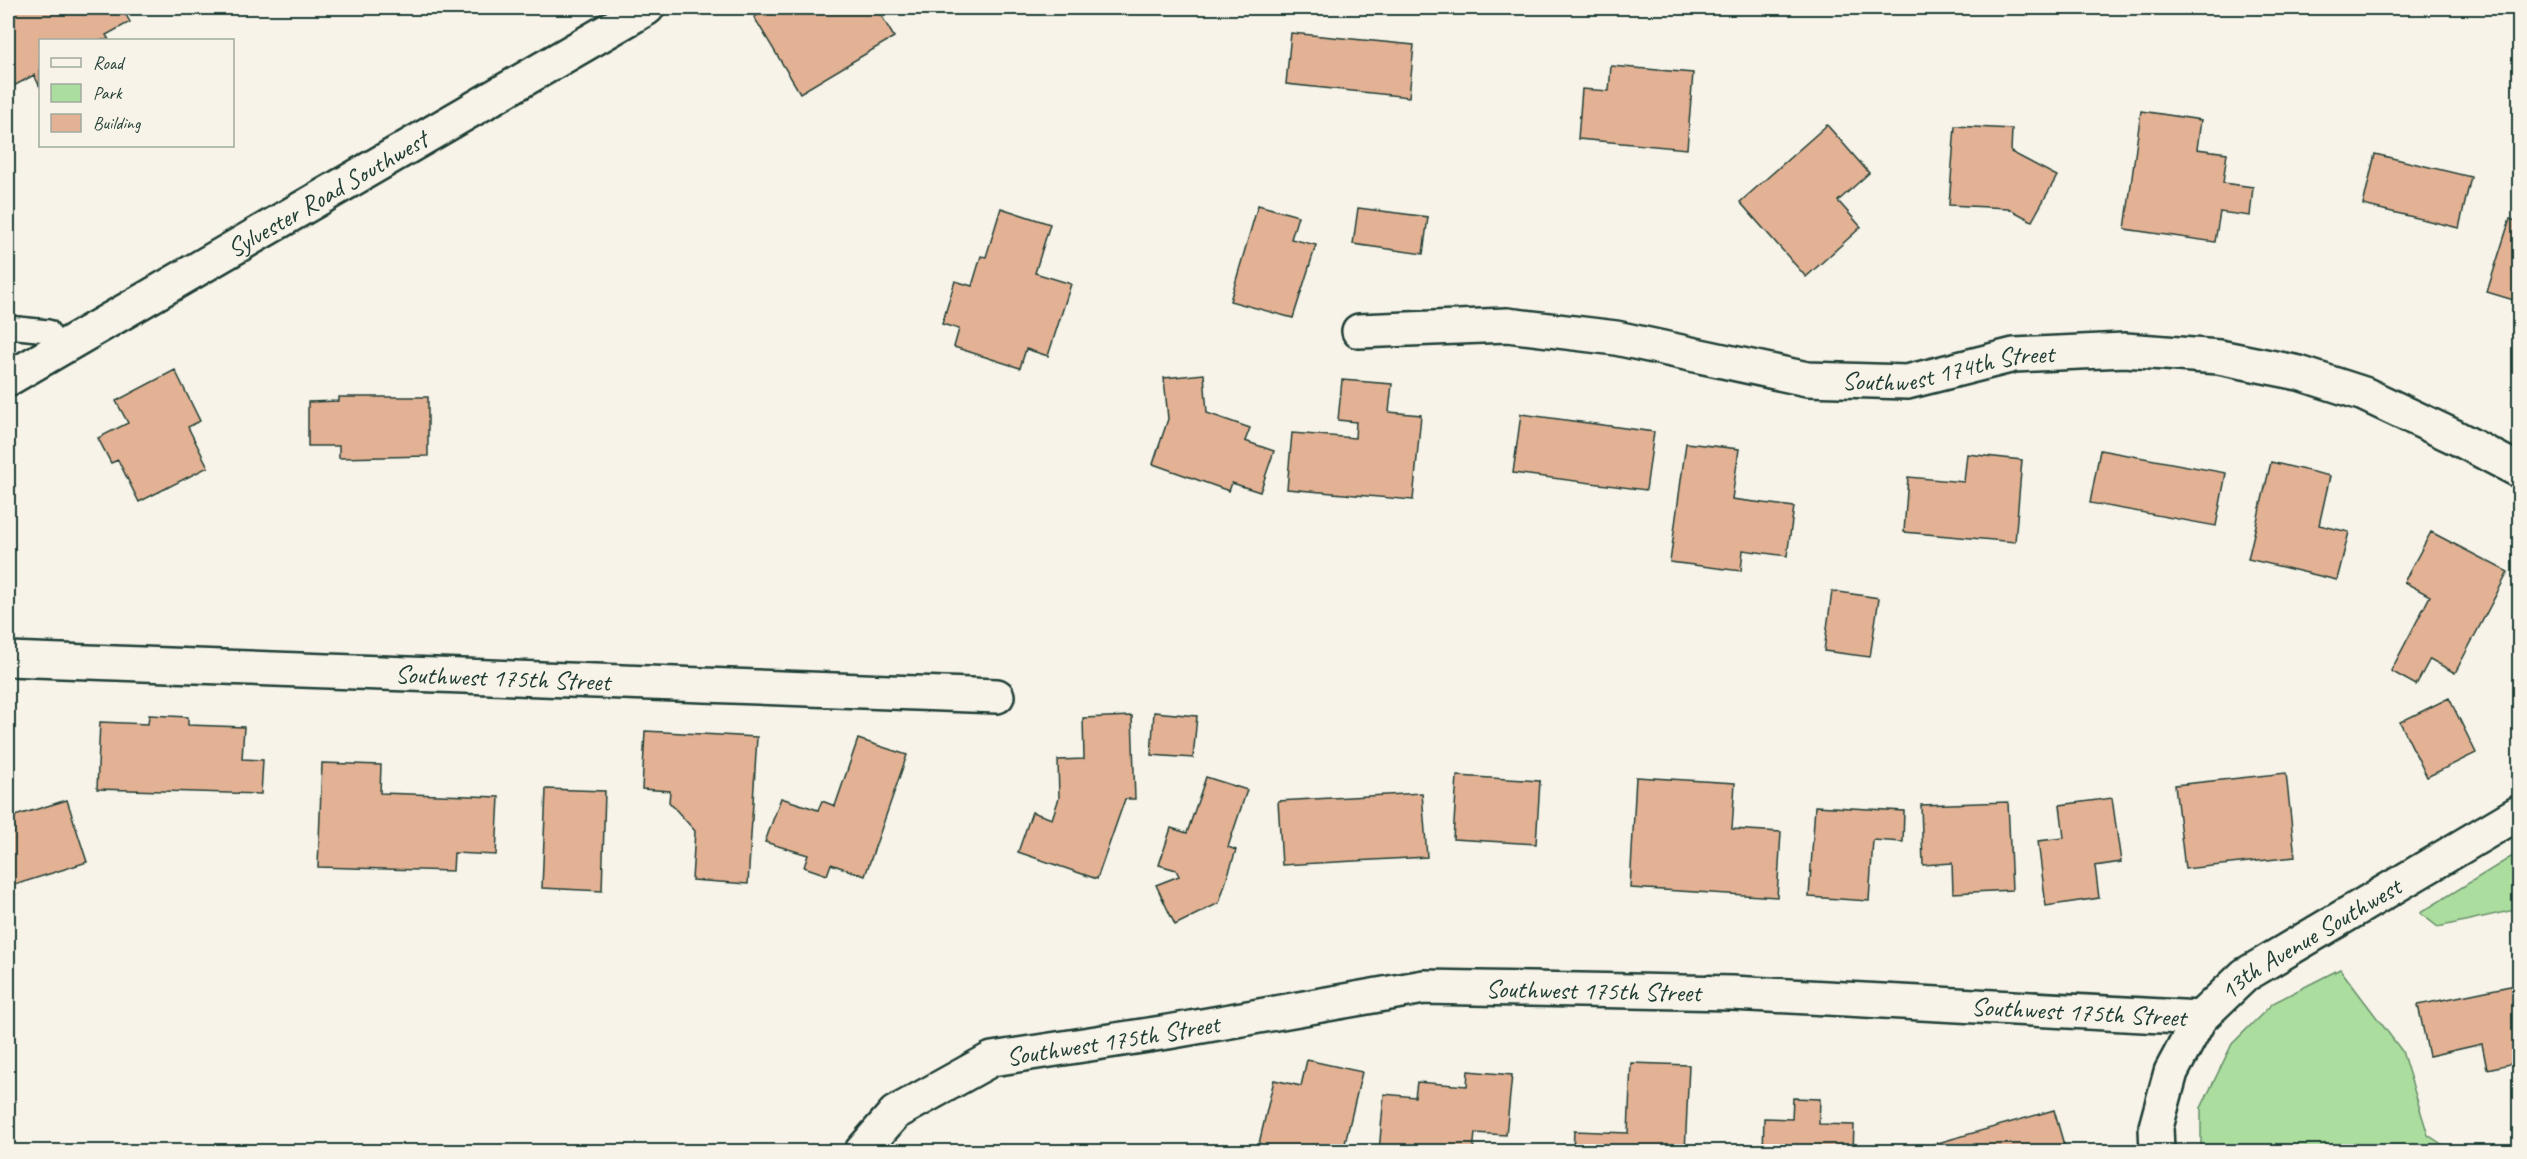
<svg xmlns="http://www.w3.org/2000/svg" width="2527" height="1159" viewBox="0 0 2527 1159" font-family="Caveat,sans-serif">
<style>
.green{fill:#abdd9e;stroke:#658d69;stroke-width:1.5}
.building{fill:#e3b294;stroke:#1f3d34;stroke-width:1.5}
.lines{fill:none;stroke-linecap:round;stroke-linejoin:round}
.lane-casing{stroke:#1f3d34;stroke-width:26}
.street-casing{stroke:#1f3d34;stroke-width:38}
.secondary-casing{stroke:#1f3d34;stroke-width:38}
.lane{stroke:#f7f3e8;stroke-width:21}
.street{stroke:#f7f3e8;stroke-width:33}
.secondary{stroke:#f7f3e8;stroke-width:33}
.labels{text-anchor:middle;stroke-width:4.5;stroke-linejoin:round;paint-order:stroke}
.street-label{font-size:26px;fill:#1f3d34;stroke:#f7f3e8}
</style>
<rect width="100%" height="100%" fill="#f7f3e8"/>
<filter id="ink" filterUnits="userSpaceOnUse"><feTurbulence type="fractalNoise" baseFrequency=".0167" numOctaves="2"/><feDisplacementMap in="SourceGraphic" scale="12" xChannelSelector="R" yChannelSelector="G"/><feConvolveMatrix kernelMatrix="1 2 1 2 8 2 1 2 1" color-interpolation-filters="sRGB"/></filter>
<g filter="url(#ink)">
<!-- green -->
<path class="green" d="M2519,852V909L2438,927L2420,913Z
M2340,969L2402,1051L2428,1135L2452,1151H2201V1108L2232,1044L2273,1003Z"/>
<!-- building -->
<path class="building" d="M8,8H122L130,22L106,35L109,40H40V87L34,75L10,88L8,84Z
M770,8H877L894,37L800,93L754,17Z
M1291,33L1414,45L1409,97L1286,84Z
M1611,66L1693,73L1687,149L1578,139L1582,89L1609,91Z
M2141,111L2201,120L2197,149L2227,153L2223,183L2253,187L2250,216L2220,212L2215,242L2125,229Z
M1827,125L1869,173L1838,201L1861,227L1806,277L1740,202Z
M1955,126L2012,129L2011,152L2057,176L2032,221L2008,208L1949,205Z
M2375,154L2471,177L2459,228L2363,205Z
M1258,205L1298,216L1291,239L1316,245L1293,318L1230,301Z
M1001,208L1050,224L1035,273L1071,284L1048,356L1026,349L1020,368L954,347L959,329L942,324L955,281L972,286L981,256L986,257Z
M1358,208L1428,217L1423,254L1353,244Z
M2510,219L2520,222V302L2487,292Z
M175,370L200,421L188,427L208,467L139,502L118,460L111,463L98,438L128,423L116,401Z
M1204,374L1207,413L1250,428L1245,441L1274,451L1260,492L1232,483L1229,491L1153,464L1168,419L1164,378Z
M1342,380L1392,384L1389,412L1421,415L1413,500L1287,489L1292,433L1355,438L1356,422L1338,420Z
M339,397H428V456L339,458V446H308V402L339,401Z
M1521,414L1654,432L1646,490L1513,473Z
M1686,443L1739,449L1732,499L1794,507L1787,556L1743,550L1741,571L1670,562Z
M2100,450L2226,473L2216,526L2090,503Z
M1967,454L2022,460L2015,542L1904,532L1908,477L1964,482Z
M2271,462L2330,476L2319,525L2349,532L2337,580L2248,559Z
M2431,532L2508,572L2455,673L2430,659L2416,685L2391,671L2430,596L2404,582Z
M1832,591L1879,598L1870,657L1824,651Z
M2449,698L2476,753L2427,777L2400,722Z
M1154,712L1197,716L1193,758L1151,755Z
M149,715L188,717V725L244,727L242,759L263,760L261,794L97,789L100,722L148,724Z
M1132,716L1135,799H1125L1097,879L1018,852L1032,812L1052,819L1059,798L1058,760L1084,759L1083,718Z
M645,731L757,737L748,884L692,880L695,831L669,802L670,791L642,789Z
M858,739L907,755L865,876L831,864L827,875L804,867L808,855L765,842L781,798L818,810L822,801L835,806Z
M322,763L381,765L380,793L499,797L496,855L454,853L453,871L318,867Z
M2286,773L2295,857L2185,869L2175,785Z
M1457,776L1540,781L1536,844L1453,839Z
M1206,777L1247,790L1228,847L1236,850L1219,903L1175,925L1156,885L1179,876L1176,870L1159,865L1171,828L1187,833Z
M1636,777L1735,783L1732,829L1781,832L1777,897L1630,888Z
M546,789L605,791L602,891L542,888Z
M1422,793L1427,857L1282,865L1278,801Z
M2112,798L2121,862L2095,866L2099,898L2046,906L2038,841L2064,838L2060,805Z
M67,800L87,862L8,887V818Z
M2008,802L2012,890L1953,893L1952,863L1923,865L1921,805Z
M1815,806L1904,811L1903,842L1873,840L1869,901L1809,897Z
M2520,984V1062L2487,1069L2482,1044L2429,1056L2418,1005Z
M1307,1060L1362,1072L1343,1152H1257L1274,1080L1301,1086Z
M1631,1063L1689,1065L1685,1152H1573L1574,1131L1628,1133Z
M1468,1071L1512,1075L1506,1135L1475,1133L1473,1152H1379L1384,1094L1415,1097L1417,1082L1467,1086Z
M1793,1098L1820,1099L1819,1124L1854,1125L1853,1152H1763L1764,1118L1792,1119Z
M2054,1110L2066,1152L1913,1150Z"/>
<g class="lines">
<defs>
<path id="lane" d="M8,327L48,331L59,349"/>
<g id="street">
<path id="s1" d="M1359,331L1507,325L1616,338L1807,379L1907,382L2014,355L2125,350L2219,357L2299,373L2364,394L2455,437L2520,471"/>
<path id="s2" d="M8,659L997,696"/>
<path id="s3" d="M861,1152L895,1113L992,1059L1168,1032L1424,987L1732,993L2200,1018"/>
<path id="s4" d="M2157,1152L2156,1127L2171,1072L2200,1018L2245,975L2520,812"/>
</g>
<g id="secondary">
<path id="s5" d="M8,379L647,8"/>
</g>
</defs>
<!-- lane casing -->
<use href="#lane" class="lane-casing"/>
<!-- street casing -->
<use href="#street" class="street-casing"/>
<!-- secondary casing -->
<use href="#secondary" class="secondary-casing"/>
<!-- lane -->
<use href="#lane" class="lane"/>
<!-- street -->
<use href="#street" class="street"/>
<!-- secondary -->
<use href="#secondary" class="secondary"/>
</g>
</g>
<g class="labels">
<!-- street labels -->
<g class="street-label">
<text dy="9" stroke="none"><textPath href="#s5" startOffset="369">Sylvester Road Southwest</textPath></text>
<text dy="9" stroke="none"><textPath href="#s1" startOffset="596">Southwest 174th Street</textPath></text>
<text dy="9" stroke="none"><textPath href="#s2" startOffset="495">Southwest 175th Street</textPath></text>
<text dy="9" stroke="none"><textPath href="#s4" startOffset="280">13th Avenue Southwest</textPath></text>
<text dy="9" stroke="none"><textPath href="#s3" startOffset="770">Southwest 175th Street</textPath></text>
<text dy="9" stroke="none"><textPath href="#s3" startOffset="1256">Southwest 175th Street</textPath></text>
<text dy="9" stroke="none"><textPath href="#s3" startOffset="285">Southwest 175th Street</textPath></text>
</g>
</g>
<!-- margin -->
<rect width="2527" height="1159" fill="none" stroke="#f7f3e8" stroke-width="30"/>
<rect x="15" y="15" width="2497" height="1129" fill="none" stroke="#1f3d34" stroke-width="2" filter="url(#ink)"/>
<!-- legend -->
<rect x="39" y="39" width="195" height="108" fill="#f7f3e8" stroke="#a1aaa0" stroke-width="1.5"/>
<rect x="51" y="58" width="30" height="9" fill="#f7f3e8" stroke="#a1aaa0" stroke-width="1.5"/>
<text x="93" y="69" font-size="18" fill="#1f3d34">Road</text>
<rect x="51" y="84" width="30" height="18" fill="#abdd9e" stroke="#a1aaa0" stroke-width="1.5"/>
<text x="93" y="99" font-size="18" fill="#1f3d34">Park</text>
<rect x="51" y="114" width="30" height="18" fill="#e3b294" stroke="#a1aaa0" stroke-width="1.5"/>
<text x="93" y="129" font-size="18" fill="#1f3d34">Building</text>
</svg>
